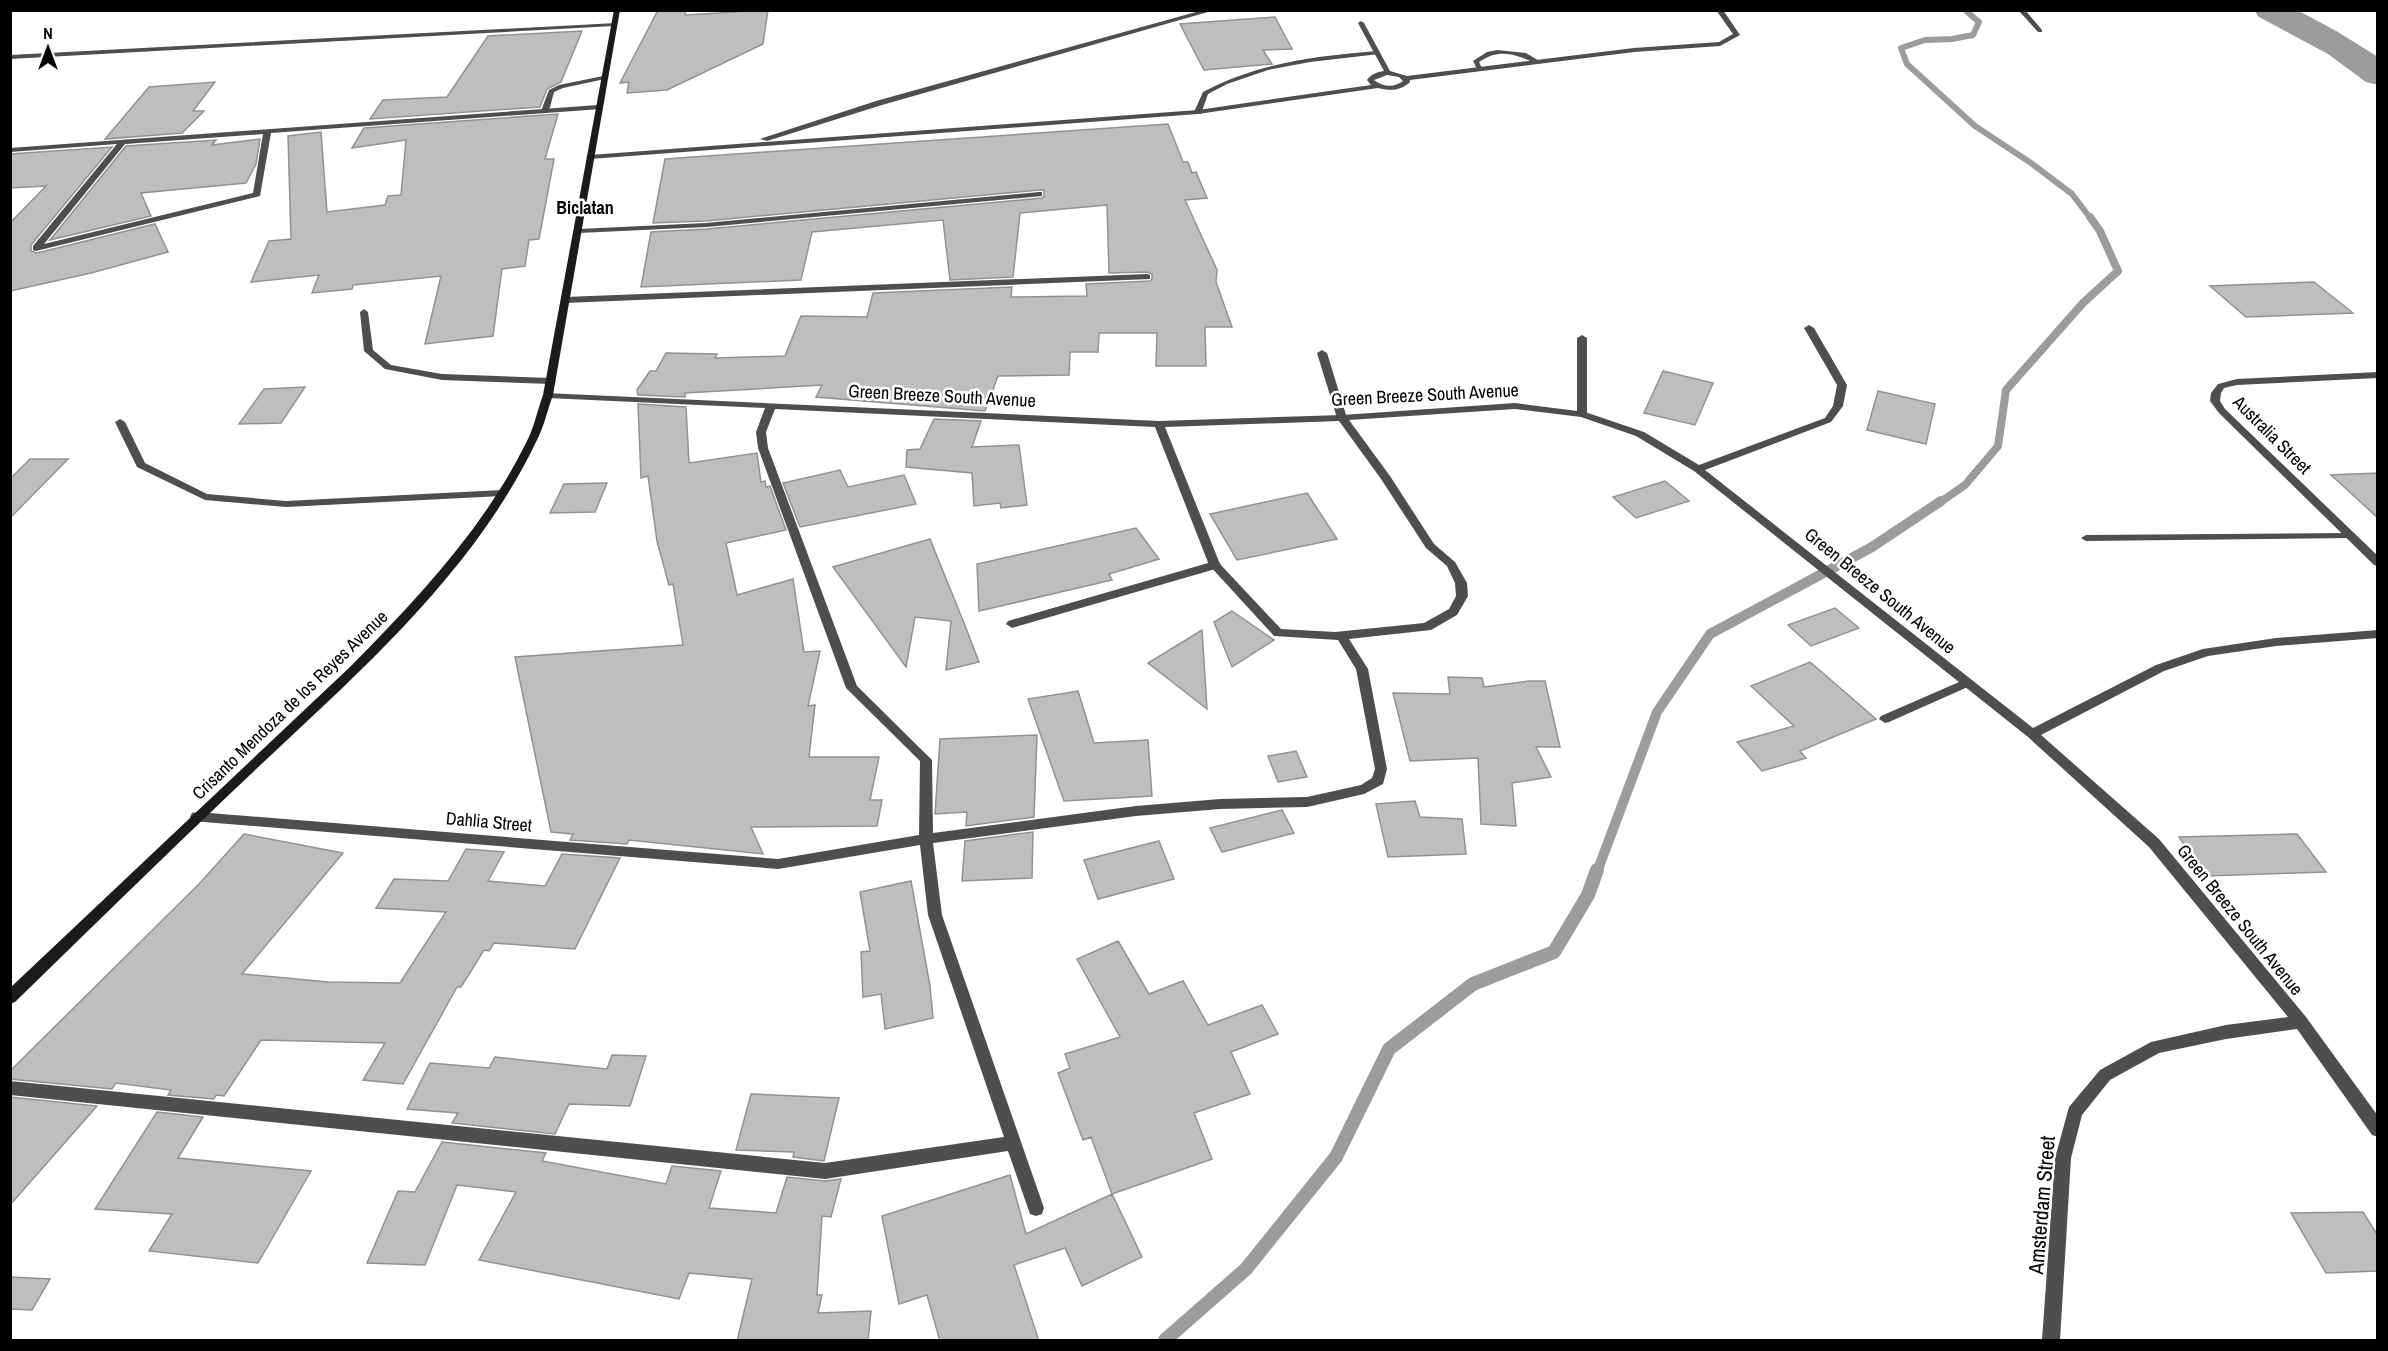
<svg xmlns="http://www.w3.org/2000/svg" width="2388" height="1351" viewBox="0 0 2388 1351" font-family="'Archivo Narrow',sans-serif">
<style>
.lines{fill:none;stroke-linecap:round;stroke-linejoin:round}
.stream-far3{stroke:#9c9c9c;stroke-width:6}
.stream-far2{stroke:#9c9c9c;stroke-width:8}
.stream-far1{stroke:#9c9c9c;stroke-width:10}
.stream{stroke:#9c9c9c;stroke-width:14}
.river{fill:#9c9c9c;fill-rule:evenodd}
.building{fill:#bebebe;stroke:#929292;stroke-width:1.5}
.service{fill:#4e4e4e;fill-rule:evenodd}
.minor{fill:#4e4e4e;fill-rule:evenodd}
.secondary{fill:#1b1b1b;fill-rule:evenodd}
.labels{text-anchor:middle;stroke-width:5;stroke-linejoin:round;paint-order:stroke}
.far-quarter-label{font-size:18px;font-weight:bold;fill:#000;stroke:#fff}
.street-label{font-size:18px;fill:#000;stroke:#fff}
.near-street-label{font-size:21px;fill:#000;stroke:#fff}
</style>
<rect width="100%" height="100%" fill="#fff"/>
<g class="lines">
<!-- stream-far3 -->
<path class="stream-far3" d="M1965,10L1979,22L1973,35L1952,39L1925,40L1901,48L1907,64L1975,126L2031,163L2072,194L2091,219"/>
<!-- stream-far2 -->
<path class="stream-far2" d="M1939,503L1965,485L1998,446L2006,390L2083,303L2118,271L2100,231L2090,217"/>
<!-- stream-far1 -->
<path class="stream-far1" d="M1597,872L1657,712L1710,634L1872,547L1941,501"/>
<!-- stream -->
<path class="stream" d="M1165,1340L1246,1269L1336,1157L1389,1049L1473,984L1554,952L1588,895L1597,870"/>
<!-- river -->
<path class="river" d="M2254,10H2297L2338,32L2378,57V85L2366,82L2328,54L2259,17Z"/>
</g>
<!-- building -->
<path class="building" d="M658,10H686L685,15L768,10L763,44L667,90L627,93L629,82L620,83Z
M1275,17L1292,49L1263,50L1272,64L1204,70L1180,24Z
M582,31L561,82L547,89L540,107L370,119L383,100L447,97L488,36Z
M215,82L193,111H204L182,133L105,139L149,87Z
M558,114L545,159H554L539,239L529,240L525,266L502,269L493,336L425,344L441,276L353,285L352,289L312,293L319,275L251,282L269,241L291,239L288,136L321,132L327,212L385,205L388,196L401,195L406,140L352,148L364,128Z
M1168,124L1183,162H1188L1192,173L1196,172L1207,198L1185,200L1217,270L1216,282L1232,327H1205L1206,366H1156L1157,333H1099L1098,352H1070L1069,375L998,376L985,411L816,397L822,385L685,393V397L638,395L637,390L650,371H656L666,353L717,354L715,358L785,356L801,316L867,317L873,293L1012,287L1011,297L1087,296L1086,284L1150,281L1152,279V274L1147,272L1109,273L1107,205L1020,213L1013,277L950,280L943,220L812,232L801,280L641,287L651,232L706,229L1042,198L1044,196V190H1039L706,221L653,223L665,159Z
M260,139L256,164L246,183L141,193L151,216L50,240L126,146L216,140L212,145Z
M112,147L31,245V251L37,253L155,224L168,252L91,273L10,291V223L46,186L10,188V154Z
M2314,282L2353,313L2246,317L2210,286Z
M1663,371L1713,383L1695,425L1644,413Z
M305,387L281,423L239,424L264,389Z
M1878,391L1935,404L1926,444L1867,430Z
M638,404L686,407L689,463L757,453L761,482L765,481L766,487L770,486L786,530L726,543L737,595L793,579L804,652L820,651L808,706L815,705L809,757H879L870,800H882L877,826L751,827L763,854L629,840L627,844L570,840L573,834L551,832L515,657L683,645L673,584L669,585L657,541L648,476L641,478Z
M934,419L981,421L972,447L1019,445L1027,505L1001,508L1000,503L974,506L972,473L906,467L907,450L920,449Z
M30,459H68L10,518V479Z
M840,470L848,487L904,475L916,504L800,527L783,483Z
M2378,473V518L2331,475Z
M1665,481L1689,501L1636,518L1613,497Z
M607,483L595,512L550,513L564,484Z
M1307,493L1337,539L1237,560L1210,514Z
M1136,528L1159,559L1109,574L1112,580L979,611L977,564Z
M930,539L964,623L979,662L946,670L951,621L915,617L906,667L833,567Z
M1835,608L1859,628L1811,646L1788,625Z
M1232,611L1274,640L1232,667L1214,622Z
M1202,630L1207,709L1148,663Z
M1810,662L1876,719L1800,751L1806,758L1762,771L1737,742L1794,726L1751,686Z
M1448,677L1482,678L1484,687L1529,681H1545L1560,747H1536L1551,777L1512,783L1516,826L1481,824L1478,758L1410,761L1393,693L1450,694Z
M1078,691L1094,743L1148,740L1152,796L1064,801L1028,699Z
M1037,735L1034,817L966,826L967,812L935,814L940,739Z
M1296,751L1307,777L1278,782L1268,756Z
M1415,801L1420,817L1462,819L1466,854L1388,857L1376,804Z
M1282,810L1294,833L1222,852L1210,828Z
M1033,832L1032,878L962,881L965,841Z
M244,834L343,853L242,974L328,982L400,983L446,912L376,908L394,879L448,881L466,849L504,852L488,881L545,886L562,854L620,858L575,949L494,943L489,951L484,950L461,987H457L403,1084L363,1080L385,1043L261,1040L224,1096L216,1095L214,1099L168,1095L171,1090L116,1083L112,1089L10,1079V1071L199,884Z
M2297,834L2326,872L2205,876L2179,837Z
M1159,841L1174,879L1098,899L1084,860Z
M911,881L930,986L933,1018L885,1029L881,994L863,997L861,952L870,951L860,892Z
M1118,941L1149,994L1183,981L1208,1025L1262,1005L1278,1034L1231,1052L1250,1094L1194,1113L1212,1159L1112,1194L1091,1137L1083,1140L1058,1073L1070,1068L1065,1054L1120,1037L1077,959Z
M612,1055L646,1056L630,1106L569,1104L555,1134L452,1123L458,1113L407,1109L430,1063L489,1068L495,1057L607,1069Z
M751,1094L839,1098L824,1161L793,1157L794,1152L736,1150Z
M10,1097L97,1106L10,1205Z
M157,1112L203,1117L178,1158L311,1171L258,1263L149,1251L172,1214L95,1209Z
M442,1142L546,1153L542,1161L666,1184L672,1166L721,1171L709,1208L776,1213L787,1177L825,1181L841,1179L831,1217L822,1216L817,1295H822L818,1313L871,1311L868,1341H737L752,1279L689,1273L679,1299L479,1260L516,1192L457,1185L425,1265L367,1263L398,1191L415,1192Z
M1010,1175L1026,1234L1112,1194L1142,1257L1082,1286L1065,1248L1014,1265L1039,1341H940L927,1295L899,1304L882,1216Z
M2363,1212L2378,1236V1271L2326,1273L2291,1213Z
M10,1277L50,1279L32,1310L10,1309Z"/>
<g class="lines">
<!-- service -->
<path class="service" d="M1497,50L1526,53L1541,62C1531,67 1508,41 1479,62L1482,68L1477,69L1473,61L1487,52Z
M1377,51L1379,52V54L1310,62L1268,70L1227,84L1208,94L1201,114L1194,112L1203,92C1258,63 1316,56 1377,51Z
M603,76L606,78L605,79L563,88L554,92L549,111L545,113L541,111L549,90L559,85Z
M1039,192H1042V196L706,227L579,233L575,231L579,229L706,223Z
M364,309L368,312L373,350L391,365L442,374L551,378L556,381L551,384L442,380L385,369L364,351L360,312Z
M1582,335L1587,338V414L1582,417L1577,414V338Z
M1322,350L1327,353L1347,418L1345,420L1342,421L1337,418L1317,353Z
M120,419L125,422L145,463L207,494L286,501L502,490L507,493L502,496L286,507L205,500L137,467L115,422Z
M2349,533L2353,534L2354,536L2353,538L2086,541L2081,538L2086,535Z
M1215,561L1219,562L1221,565L1219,568L1012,628L1006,624L1008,621Z
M1966,679L1972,683L1970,686L1889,722L1885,723L1879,719L1881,716Z"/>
<!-- minor -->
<path class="minor" d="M1203,10H1215L882,105L767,141L760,139L876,101Z
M1716,10H1723L1740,35L1720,46L1634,52L1410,80V82C1401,91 1389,91 1378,88L1198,114L590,159L586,157L590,155L1198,110L1371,85L1367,80C1371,74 1377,72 1384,71L1358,23L1361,21L1364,23L1390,71L1407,76L1634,48L1719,42L1733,34ZM1387,75L1399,77L1403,81C1394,88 1383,87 1374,80Z
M2018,10H2025L2042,30V32H2038Z
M616,23V25L614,26L10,59V55Z
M598,105H601V109L271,133L260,196L36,251L33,250V246L117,144L10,152V148ZM263,134L253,193L44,244L125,144Z
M1147,274L1150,275V279L565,303L561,300L565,297Z
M1809,325L1814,328L1847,385L1843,406L1831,422L1705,470L2033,728L2156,665L2203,649L2276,638L2378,630V638L2276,646L2208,656L2164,671L2041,735L2159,839L2306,1017L2378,1116V1137L2372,1135L2297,1029L2226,1039L2159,1053L2110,1080L2082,1115L2071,1158L2060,1340H2042L2055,1158L2069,1107L2100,1070L2151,1042L2226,1025L2288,1017L2149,847L2028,737L1694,471L1636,436L1581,417L1515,409L1349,420L1390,476L1434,544L1455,562L1467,583L1468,596L1457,615L1431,630L1349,639L1368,669L1387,769L1383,784L1364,794L1307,807L1220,809L1136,816L933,843L942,915L1044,1208L1042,1214L1036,1216L1030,1214L1008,1151L825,1179L10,1095V1081L825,1163L1004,1137L928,915L920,845L778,869L192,821L190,817L192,813L197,812L778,859L919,835L920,761L846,688L758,448L756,432L765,408L548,398L545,397V393L1159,421L1342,415L1515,403L1585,412L1644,432L1699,465L1825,418L1833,406L1837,385L1804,328ZM775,409L1155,427L1209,565L1274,636L1338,640L1356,669L1375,769L1372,778L1361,785L1307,797L1220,799L1136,806L933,833L932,760L857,686L768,448L766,432ZM1339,421L1381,479L1426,548L1447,566L1455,583L1456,596L1449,609L1424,623L1335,632L1281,629L1220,564L1165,427Z
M2378,372V378L2237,385L2224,388L2221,393L2220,401L2225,409L2378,556V566L2374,565L2219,413L2210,401L2211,393L2218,384L2237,379Z"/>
<!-- secondary -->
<path class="secondary" d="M614,10H620L553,395C547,411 544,427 536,442C469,582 344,685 234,790C160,860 88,931 15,1002L10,1004V988L351,666C418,598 484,528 526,443C534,428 537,411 543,395Z"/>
</g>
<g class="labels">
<!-- far-quarter labels -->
<g class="far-quarter-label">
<text x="585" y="214">Biclatan</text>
</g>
<!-- street labels -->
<g class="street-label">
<text transform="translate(1425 395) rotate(-3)" y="6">Green Breeze South Avenue</text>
<text transform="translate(942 396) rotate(3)" y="6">Green Breeze South Avenue</text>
<text transform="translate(2272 435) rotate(45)" y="6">Australia Street</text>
<text transform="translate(1880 591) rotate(39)" y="6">Green Breeze South Avenue</text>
<text transform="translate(290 705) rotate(-44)" y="6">Crisanto Mendoza de los Reyes Avenue</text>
<text transform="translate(489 822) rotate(5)" y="6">Dahlia Street</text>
<text transform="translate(2240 920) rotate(51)" y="6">Green Breeze South Avenue</text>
</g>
<!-- near-street labels -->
<g class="near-street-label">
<text transform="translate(2042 1205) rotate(-85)" y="7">Amsterdam Street</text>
</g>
</g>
<!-- border -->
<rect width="2388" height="1351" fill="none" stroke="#000000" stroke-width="24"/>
<!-- north arrow -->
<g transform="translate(48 48)" stroke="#ffffff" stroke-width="4.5" paint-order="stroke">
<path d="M0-4.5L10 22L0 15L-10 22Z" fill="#000000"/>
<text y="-9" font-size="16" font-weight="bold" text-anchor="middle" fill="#000000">N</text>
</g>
</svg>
